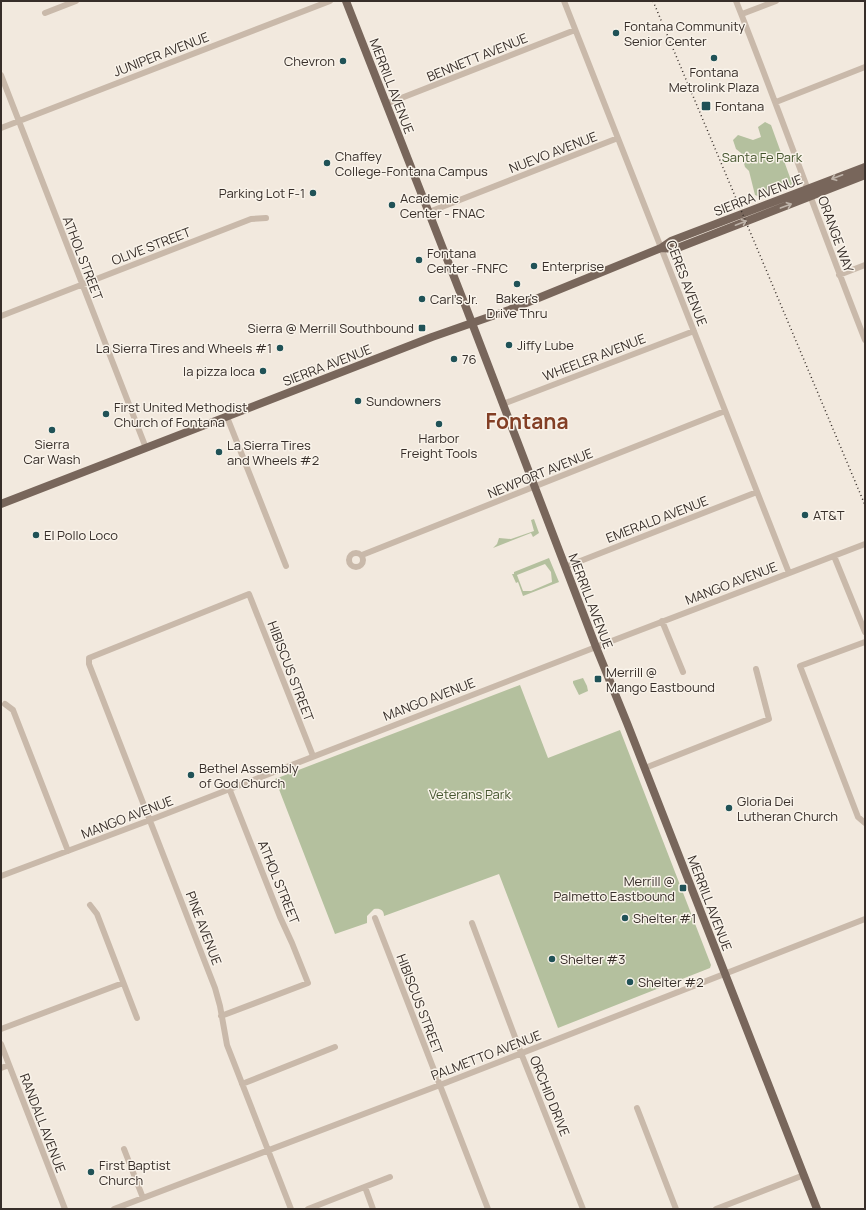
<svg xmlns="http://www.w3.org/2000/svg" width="866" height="1210" viewBox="0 0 866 1210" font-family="Manrope,sans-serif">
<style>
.green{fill:#b4c09e;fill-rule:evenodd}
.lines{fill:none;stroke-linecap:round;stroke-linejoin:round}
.minor{stroke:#c9b9aa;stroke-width:6}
.major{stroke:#78665b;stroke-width:8}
.rail{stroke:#372e29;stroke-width:1.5;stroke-dasharray:1 3;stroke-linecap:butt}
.oneway{stroke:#bfb4aa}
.poi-dot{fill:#205257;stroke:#f9f3ea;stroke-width:1.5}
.labels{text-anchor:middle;stroke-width:3;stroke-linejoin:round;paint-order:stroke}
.poi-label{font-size:13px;fill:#372e29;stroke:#f9f3ea;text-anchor:start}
.street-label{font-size:13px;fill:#372e29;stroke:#f9f3ea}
.park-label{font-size:13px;fill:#45552e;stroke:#f9f3ea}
.town-label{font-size:21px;font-weight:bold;fill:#833f25;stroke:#f9f3ea}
</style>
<rect width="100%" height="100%" fill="#f2e9de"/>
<!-- green -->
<path class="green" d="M765,122L771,125L792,183L791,185L760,197L755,195L749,171L745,167L741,153L736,149L733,140L738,135L753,140L761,137L758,127Z
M534,519L539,533L533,537L531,533L493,548L497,544L499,538L511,539L534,531L531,520Z
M549,558L559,582L523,596L518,582L516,583L512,574H514V572ZM545,564L551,572L552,582L531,591H523L517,575Z
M583,678L587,686L588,691L579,695L573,683V681Z
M520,685L548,758L620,730L711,965L710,968L558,1028L499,874L384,916C384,910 380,908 374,909L367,916V923L335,934L275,779Z"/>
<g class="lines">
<!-- minor -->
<path class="minor" d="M564,1L789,573
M736,1C781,114 821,228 865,340
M45,13L76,1
M742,14L776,1
M1,75L146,448
M776,102L865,67
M386,104L575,30
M1,128L330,1
M429,212L618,138
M839,275L865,265
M1,316L251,219L266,218
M503,404L694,331
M227,417L286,566
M349 560a7 7 0 1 1 14 0a7 7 0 1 1-14 0Z
M362,555L725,411
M834,556L865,632
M565,567L757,492
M662,621L683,672
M865,642L800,666L858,817L865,823
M5,704L13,710L68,851
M645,768L769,719L756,669
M1,876L150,820L596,647L865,544
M90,905L97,914L137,1018
M375,918L488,1209
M472,923L521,1053L583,1209
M221,1016L308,983L292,943L280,917L229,788
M1,1029L123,983
M1,1044L65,1209
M1,1068L9,1065
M242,1084L335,1047
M637,1108L676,1209
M124,1149L143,1198
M365,1187L373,1209
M114,1209L440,1085L865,919
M291,1209L227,1045L220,1006L215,988L89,664V658L249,594L313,756
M308,1209L390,1177
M716,1209L804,1175"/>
<!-- major -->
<path class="major" d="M346,1L467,310L596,647L627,723L817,1209
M661,248L675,249L865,175
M1,504L432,337L509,310L661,248L671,241L865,167"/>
<!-- rail -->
<path class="rail" d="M653,1L865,505"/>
</g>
<!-- one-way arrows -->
<defs><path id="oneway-shaft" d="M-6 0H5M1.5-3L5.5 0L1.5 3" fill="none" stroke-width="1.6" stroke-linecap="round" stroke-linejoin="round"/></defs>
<g class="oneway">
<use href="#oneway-shaft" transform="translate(837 177) rotate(159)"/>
<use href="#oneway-shaft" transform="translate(786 206) rotate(-20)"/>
<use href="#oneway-shaft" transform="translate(741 223) rotate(-21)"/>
</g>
<!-- markers -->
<g class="poi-dot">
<circle cx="616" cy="33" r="4"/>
<circle cx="714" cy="58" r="4"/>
<circle cx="343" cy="61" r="4"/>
<rect x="701" y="101" width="10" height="10" rx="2"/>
<circle cx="327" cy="163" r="4"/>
<circle cx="313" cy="193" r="4"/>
<circle cx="392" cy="205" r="4"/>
<circle cx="419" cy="260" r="4"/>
<circle cx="534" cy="266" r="4"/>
<circle cx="517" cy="284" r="4"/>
<circle cx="422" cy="299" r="4"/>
<rect x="418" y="324" width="8" height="8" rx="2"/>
<circle cx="509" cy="345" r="4"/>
<circle cx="280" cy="348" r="4"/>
<circle cx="454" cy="359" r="4"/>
<circle cx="263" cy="371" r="4"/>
<circle cx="358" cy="401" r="4"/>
<circle cx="106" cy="414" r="4"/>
<circle cx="439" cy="424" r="4"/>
<circle cx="52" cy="430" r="4"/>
<circle cx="219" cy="452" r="4"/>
<circle cx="805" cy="515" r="4"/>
<circle cx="36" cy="535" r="4"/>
<rect x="594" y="675" width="8" height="8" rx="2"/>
<circle cx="191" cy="775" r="4"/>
<circle cx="729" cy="808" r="4"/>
<rect x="679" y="884" width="8" height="8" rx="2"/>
<circle cx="625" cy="918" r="4"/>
<circle cx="552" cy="959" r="4"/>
<circle cx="630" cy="982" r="4"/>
<circle cx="91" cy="1172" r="4"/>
</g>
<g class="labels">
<!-- poi labels -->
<g class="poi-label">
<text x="624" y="31">Fontana Community<tspan x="624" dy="15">Senior Center</tspan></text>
<text x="335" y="66" text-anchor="end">Chevron</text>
<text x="714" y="77" text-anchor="middle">Fontana<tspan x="714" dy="15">Metrolink Plaza</tspan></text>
<text x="715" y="111">Fontana</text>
<text x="335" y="161">Chaffey<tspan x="335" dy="15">College-Fontana Campus</tspan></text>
<text x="305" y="198" text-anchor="end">Parking Lot F-1</text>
<text x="400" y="203">Academic<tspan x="400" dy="15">Center - FNAC</tspan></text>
<text x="427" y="258">Fontana<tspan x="427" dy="15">Center -FNFC</tspan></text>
<text x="542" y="271">Enterprise</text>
<text x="517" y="303" text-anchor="middle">Baker's<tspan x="517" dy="15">Drive Thru</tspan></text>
<text x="430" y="304">Carl's Jr.</text>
<text x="414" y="333" text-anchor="end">Sierra @ Merrill Southbound</text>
<text x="517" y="350">Jiffy Lube</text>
<text x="272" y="353" text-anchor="end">La Sierra Tires and Wheels #1</text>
<text x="462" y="364">76</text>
<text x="255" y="376" text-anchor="end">la pizza loca</text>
<text x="366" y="406">Sundowners</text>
<text x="114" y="412">First United Methodist<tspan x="114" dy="15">Church of Fontana</tspan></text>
<text x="439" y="443" text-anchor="middle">Harbor<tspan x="439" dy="15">Freight Tools</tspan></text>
<text x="52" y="449" text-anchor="middle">Sierra<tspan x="52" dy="15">Car Wash</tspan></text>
<text x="227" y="450">La Sierra Tires<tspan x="227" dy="15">and Wheels #2</tspan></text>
<text x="813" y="520">AT&amp;T</text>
<text x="44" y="540">El Pollo Loco</text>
<text x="606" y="677">Merrill @<tspan x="606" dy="15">Mango Eastbound</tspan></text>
<text x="199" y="773">Bethel Assembly<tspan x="199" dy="15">of God Church</tspan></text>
<text x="737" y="806">Gloria Dei<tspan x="737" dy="15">Lutheran Church</tspan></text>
<text x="675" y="886" text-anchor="end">Merrill @<tspan x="675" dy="15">Palmetto Eastbound</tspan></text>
<text x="633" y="923">Shelter #1</text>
<text x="560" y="964">Shelter #3</text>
<text x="638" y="987">Shelter #2</text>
<text x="99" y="1170">First Baptist<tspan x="99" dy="15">Church</tspan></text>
</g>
<!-- street labels -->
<g class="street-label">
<text transform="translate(161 54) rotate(-21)" y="5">JUNIPER AVENUE</text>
<text transform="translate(477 57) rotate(-22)" y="5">BENNETT AVENUE</text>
<text transform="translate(392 86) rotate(69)" y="5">MERRILL AVENUE</text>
<text transform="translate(553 152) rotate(-21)" y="5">NUEVO AVENUE</text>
<text transform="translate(758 195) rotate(-21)" y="5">SIERRA AVENUE</text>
<text transform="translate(836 234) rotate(70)" y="5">ORANGE WAY</text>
<text transform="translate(151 246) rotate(-21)" y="5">OLIVE STREET</text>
<text transform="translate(83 258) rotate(69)" y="5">ATHOL STREET</text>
<text transform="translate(687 283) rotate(69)" y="5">CERES AVENUE</text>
<text transform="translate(594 357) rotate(-21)" y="5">WHEELER AVENUE</text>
<text transform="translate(327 365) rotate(-21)" y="5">SIERRA AVENUE</text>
<text transform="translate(540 473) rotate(-22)" y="5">NEWPORT AVENUE</text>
<text transform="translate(657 519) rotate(-21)" y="5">EMERALD AVENUE</text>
<text transform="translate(731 583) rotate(-21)" y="5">MANGO AVENUE</text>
<text transform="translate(591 601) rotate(69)" y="5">MERRILL AVENUE</text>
<text transform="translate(291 671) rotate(69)" y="5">HIBISCUS STREET</text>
<text transform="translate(429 699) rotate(-21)" y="5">MANGO AVENUE</text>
<text transform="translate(127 817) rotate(-21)" y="5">MANGO AVENUE</text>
<text transform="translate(279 882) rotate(68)" y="5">ATHOL STREET</text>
<text transform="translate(710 903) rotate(69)" y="5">MERRILL AVENUE</text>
<text transform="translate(204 928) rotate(69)" y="5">PINE AVENUE</text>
<text transform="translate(420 1004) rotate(69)" y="5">HIBISCUS STREET</text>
<text transform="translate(486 1055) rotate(-21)" y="5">PALMETTO AVENUE</text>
<text transform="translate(550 1096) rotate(68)" y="5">ORCHID DRIVE</text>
<text transform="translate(43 1123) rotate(69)" y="5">RANDALL AVENUE</text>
</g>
<!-- park labels -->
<g class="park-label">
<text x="762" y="162">Santa Fe Park</text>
<text x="470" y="799">Veterans Park</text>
</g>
<!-- town labels -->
<g class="town-label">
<text x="527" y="429">Fontana</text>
</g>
</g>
<!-- border -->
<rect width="866" height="1210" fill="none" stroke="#372e29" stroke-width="4"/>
</svg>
